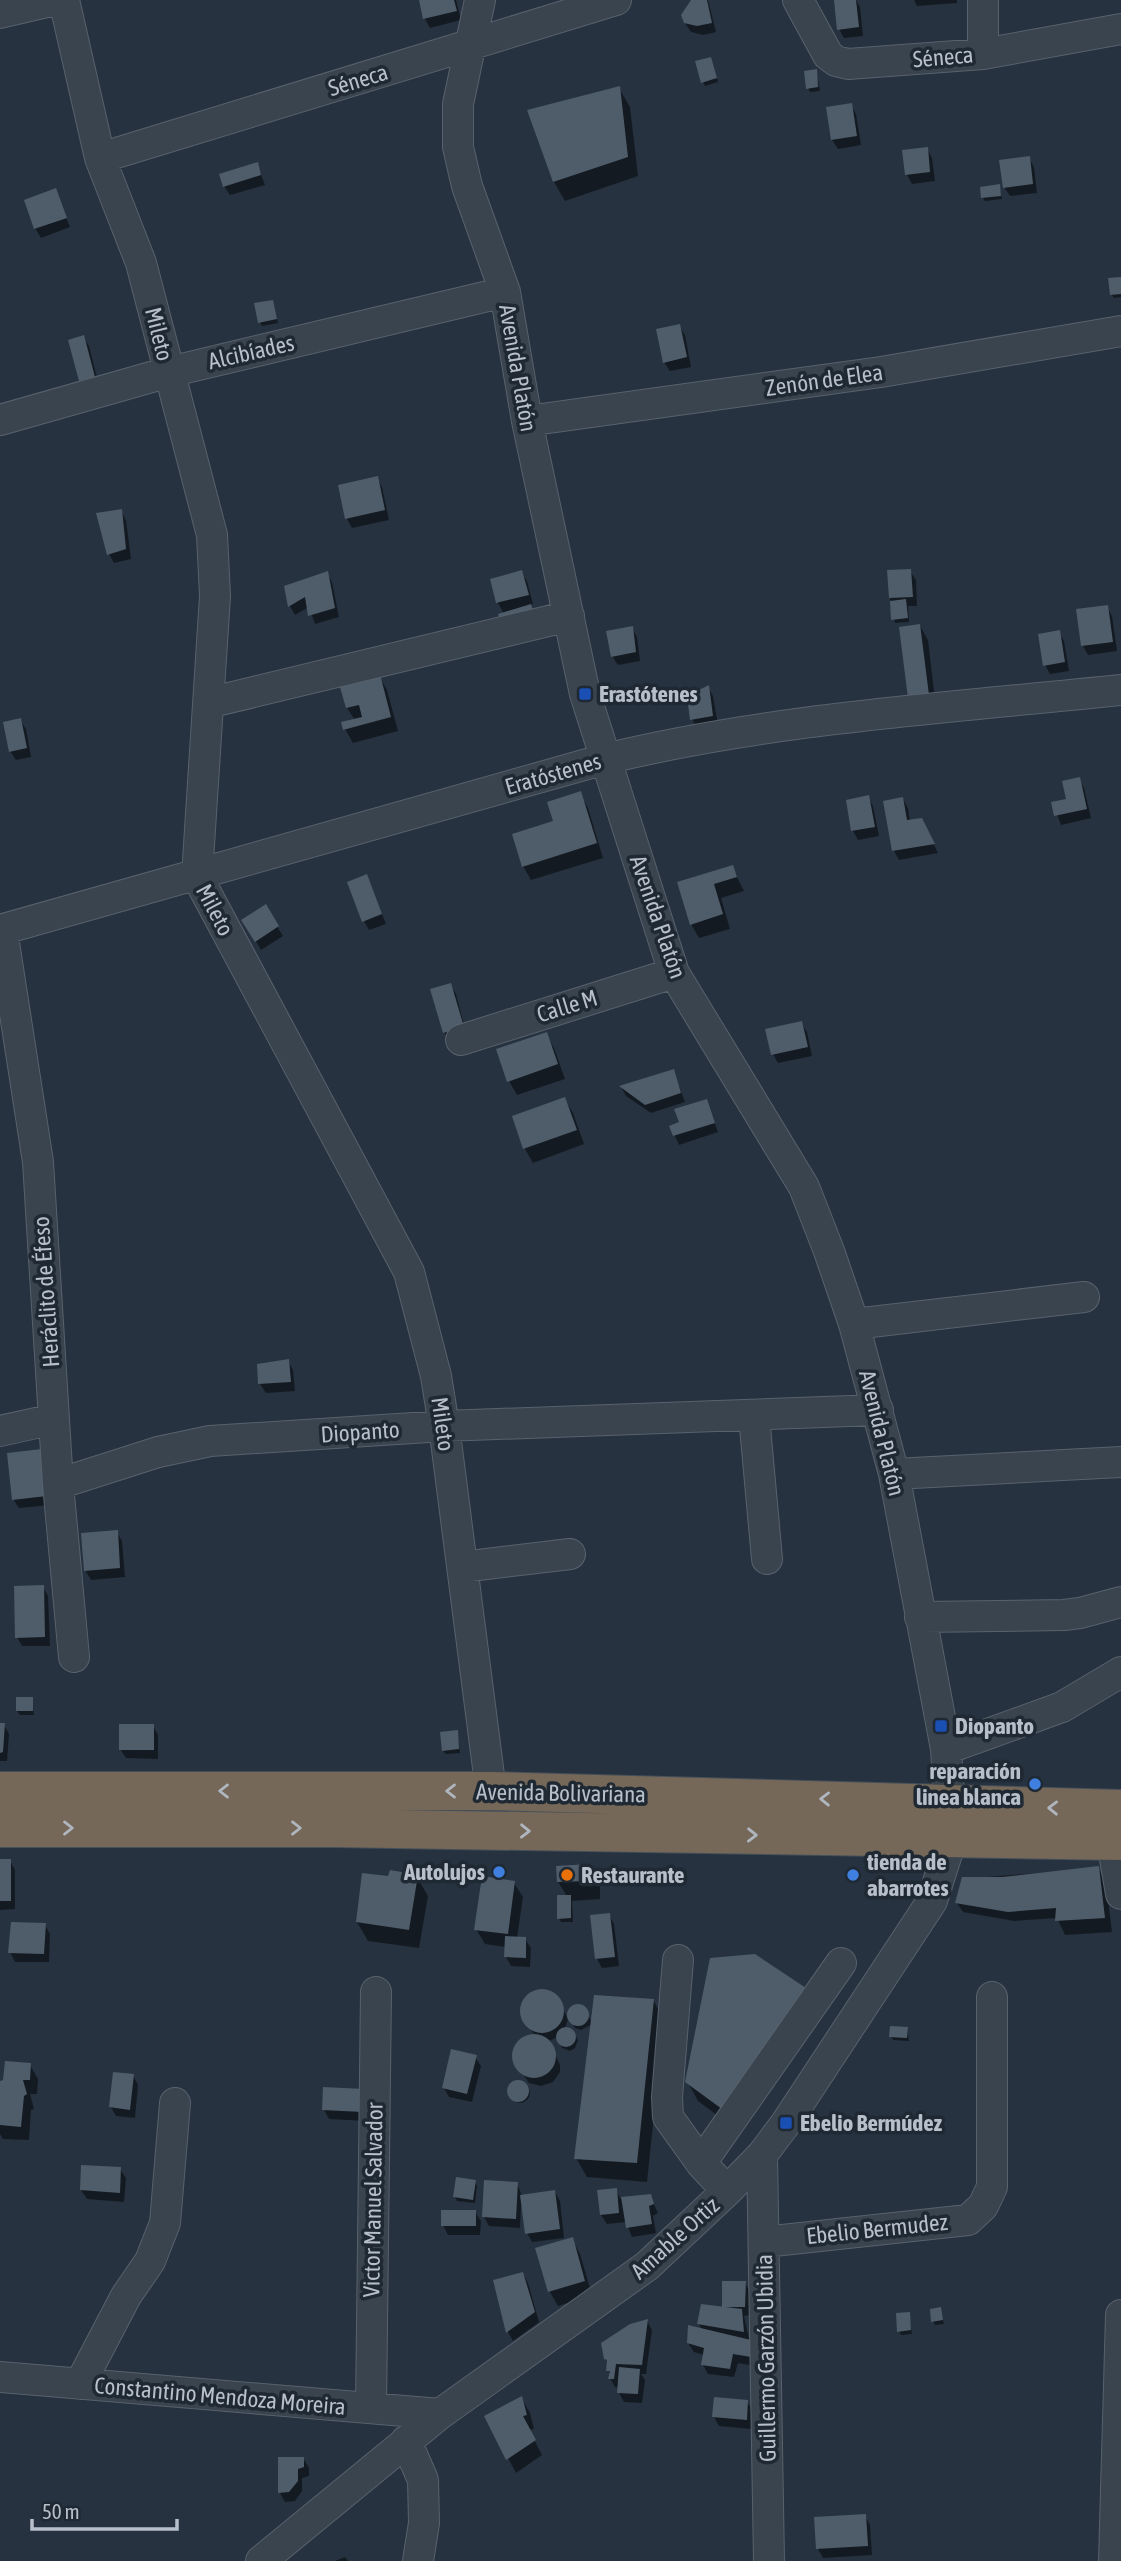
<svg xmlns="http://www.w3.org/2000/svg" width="1121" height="2561" viewBox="0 0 1121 2561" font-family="'Asap Condensed',sans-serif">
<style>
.shadow{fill:#0007}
.building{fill:#4f5d6a}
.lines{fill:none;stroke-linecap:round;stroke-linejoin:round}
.minor-casing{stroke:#58626d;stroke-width:32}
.highway-casing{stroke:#454f5a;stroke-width:40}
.minor{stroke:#3a444f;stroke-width:30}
.highway{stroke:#756858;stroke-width:38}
.oneway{stroke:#b0b6bf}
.transit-dot{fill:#1a4fb4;stroke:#1f2934;stroke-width:2.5}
.shop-dot{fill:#3f7fe0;stroke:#1f2934;stroke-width:2.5}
.food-dot{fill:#e8710a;stroke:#1f2934;stroke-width:2.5}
.labels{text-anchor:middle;stroke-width:7;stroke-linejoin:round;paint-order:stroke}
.street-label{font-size:23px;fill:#b7bfca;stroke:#1f2934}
.poi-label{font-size:23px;font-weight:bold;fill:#b7bfca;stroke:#1f2934;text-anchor:start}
</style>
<rect width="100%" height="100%" fill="#26323f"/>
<!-- shadow -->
<path class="shadow" d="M421,0H456L461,20L430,28L425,19Z
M693,0H708L716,32L703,35L691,32L685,23Z
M841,0H856L860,7L863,36L844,38L839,29Z
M914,0H957V3L917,6Z
M712,63L718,82L705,86L703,82Z
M816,71L820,91L810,92L808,88Z
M619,88L630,107L638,176L565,201L554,182L529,111Z
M851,105L856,114L861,145L838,149L832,140Z
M927,149L932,158L935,181L912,184L907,175Z
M1029,158L1034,167L1037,193L1010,196L1004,187Z
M257,164L265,185L230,195L224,186Z
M999,186L1002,199L985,201L983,198Z
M55,190L70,227L41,238L35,228Z
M1121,278V297L1114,298L1111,294Z
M272,302L278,323L262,326L260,322Z
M679,326L685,335L691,367L670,371L664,362Z
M83,337L89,346L99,386L86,390L81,380Z
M377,478L382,487L389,520L352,528L347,519L340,486Z
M121,511L126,520L131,559L114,563L109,554Z
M910,571L916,580L917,606H908L909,622L895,623L890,598Z
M521,572L527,581L533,604L504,614L498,603L492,580Z
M327,573L332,582L339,617L315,624L309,607L295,615L290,606L286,587Z
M1107,607L1112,616L1117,651L1088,655L1083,646Z
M920,626L928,640L937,717L919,720Z
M632,628L637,637L640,661L618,665L612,656Z
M1059,632L1064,641L1069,671L1050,674L1045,665Z
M379,676L387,690L398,731L353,743L345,729L355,720L347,708Z
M708,687L713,696L718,725L697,728L692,719Z
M20,720L26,729L31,757L16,760L10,751Z
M1079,779L1084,788L1091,818L1061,825L1053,803L1068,800Z
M580,794L588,808L603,858L531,880L523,866L555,822Z
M868,797L873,806L879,836L858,840L853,831L848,801Z
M903,799L908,808L910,822L926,829L938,853L899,860L894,851L885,802Z
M732,867L744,891L721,898L730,929L699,938L691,924L679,883Z
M366,876L386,924L369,930L364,921Z
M265,907L283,936L261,950L244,920Z
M450,985L456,994L467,1036L449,1041L444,1032Z
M801,1023L807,1032L812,1056L778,1063L773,1054Z
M546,1034L554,1048L565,1079L517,1095L509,1081L498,1050Z
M673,1071L685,1102L651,1113L626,1096L621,1087Z
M564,1099L573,1113L584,1144L533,1163L525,1149L514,1118Z
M706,1101L718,1132L679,1145L671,1127L681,1124Z
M288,1361L293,1370L295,1391L266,1393L260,1384Z
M46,1460L51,1505L19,1508L13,1499Z
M117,1532L122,1541L125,1577L91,1580L85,1570Z
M43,1587L48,1596L50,1646H22L17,1637Z
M32,1699L34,1715H20L17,1711Z
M0,1725H4L9,1734L7,1761H0Z
M153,1726L158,1735V1759L126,1758L120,1749Z
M457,1732L460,1753L446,1754L443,1751Z
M0,1861H10L15,1870V1909L0,1910Z
M589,1866L600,1885V1899L572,1901L573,1922H561L559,1918L567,1896L558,1882Z
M1098,1868L1106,1883L1112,1932L1065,1935L1057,1918L1014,1921L963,1912L957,1903L963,1879Z
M417,1877L428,1896L419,1948L368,1941L357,1922L389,1878Z
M514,1883L523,1897L517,1938L525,1939L531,1948L530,1967L511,1966L506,1957V1947L485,1944L476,1929Z
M609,1915L614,1924L619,1966L602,1968L597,1959Z
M45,1925L50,1934L49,1962H15L10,1952Z
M538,1991L551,1993L560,2003L568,2019L565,2028L572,2030L578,2040L575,2048L570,2051L562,2048L558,2037L549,2041L560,2065V2072L553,2082L541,2086L529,2083L515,2062L514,2056L519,2043L530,2036H535L523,2016V2003L527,1997Z
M653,2000L664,2019L647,2182L587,2177L576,2158L592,2024L581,2030L575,2028L569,2017L572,2008L581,2006L585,2009L592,2023Z
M815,2009L733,2127L698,2101L687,2081Z
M907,2028L909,2041L893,2040L891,2036Z
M475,2057L481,2066L472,2102L449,2097L444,2088Z
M30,2065L38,2079L37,2094H30L34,2109L31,2110L29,2140L3,2139L0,2134V2082Z
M133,2075L138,2085L135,2118L116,2116L111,2107Z
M510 2093a10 10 0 1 1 20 0a10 10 0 1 1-20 0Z
M368,2100L367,2121L329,2119L324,2110Z
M120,2169L126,2178L124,2202L87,2199L81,2190Z
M475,2182L477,2186L475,2203L457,2201L455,2197Z
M517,2183L522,2196L555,2192L560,2201L564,2238L532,2242L527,2233L523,2206L521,2207L520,2228L489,2226L484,2217Z
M616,2190L620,2198L650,2196L658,2213L653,2216L656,2233L632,2237L626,2222L607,2224L601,2215L599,2192Z
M475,2212L481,2221L480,2235H448L443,2225Z
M572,2239L580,2254L592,2295L558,2306L550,2292L537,2250Z
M523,2274L528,2283L539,2322L513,2341L508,2332L495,2282Z
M745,2283L750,2292V2315L744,2316L755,2366L738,2363L734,2377L708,2374L703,2365L704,2355L694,2352L688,2343L703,2331L699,2324L723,2309Z
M940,2309L944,2324L935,2325L933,2321Z
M909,2314L912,2334L901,2335L899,2331Z
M647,2321L652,2330L646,2374H641L645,2380L642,2403L624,2402L619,2393V2388L615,2387L610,2378L609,2364L605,2358Z
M522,2399L530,2413L534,2429L529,2430L542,2455L516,2473L486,2417Z
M747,2402L753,2411L752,2429L719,2426L714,2417Z
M303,2458L309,2468V2476L302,2478V2491L295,2501L285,2502L280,2493Z
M865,2516L870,2525L872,2555L823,2558L818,2549Z
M345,2557L348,2561H335Z"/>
<!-- building -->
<path class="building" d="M419,0H454L457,11L423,19Z
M691,0H707L712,23L697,26L684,23L681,15Z
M834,0H856L859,27L837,30Z
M711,57L717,78L701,83L695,61Z
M817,69L818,87L806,89L804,71Z
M620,86L628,157L553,182L527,110Z
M852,103L857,136L831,140L826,107Z
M928,147L930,172L905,175L902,150Z
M1030,156L1033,184L1003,188L999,160Z
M258,162L261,175L223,187L219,174Z
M1000,184L1001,196L981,198L980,187Z
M56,188L67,218L34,229L24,200Z
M1121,277V294L1110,295L1108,278Z
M273,300L277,319L258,323L254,303Z
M680,324L687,357L663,363L656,329Z
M84,335L95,377L79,381L68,340Z
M378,476L385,510L345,519L338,485Z
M122,509L126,549L107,555L96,513Z
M911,569L913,597L889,598L887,570Z
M522,570L529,595L496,603L490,579Z
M328,571L335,608L308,616L305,597L288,607L284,586Z
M906,599L908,618L891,620L890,601Z
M531,604L535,617L502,627L498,614Z
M1108,605L1113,642L1081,646L1076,609Z
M920,624L930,703L909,706L899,627Z
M633,626L636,652L611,657L606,631Z
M1060,630L1065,662L1043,666L1038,634Z
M380,674L391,717L343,730L341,722L362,717L359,705L346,708L339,684Z
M709,685L713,716L690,720L687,696Z
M21,718L27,748L9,752L3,722Z
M1080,777L1087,809L1054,816L1051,802L1066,799L1062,781Z
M581,791L597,843L522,867L512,834L553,821L547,802Z
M869,795L875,827L851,831L846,800Z
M903,797L907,820L922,818L935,844L892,851L883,801Z
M733,865L737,877L714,884L723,914L690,925L677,882Z
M367,874L382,914L362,922L347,882Z
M266,904L279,926L255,942L241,920Z
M451,983L464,1027L443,1033L430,989Z
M802,1021L808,1047L771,1055L765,1029Z
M547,1032L558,1064L507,1082L496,1049Z
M674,1069L681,1093L645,1105L619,1086Z
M565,1097L577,1130L523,1149L512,1116Z
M707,1099L715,1123L673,1136L669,1126L679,1122L674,1109Z
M289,1359L291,1382L258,1384L257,1364Z
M42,1449L47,1496L12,1500L7,1453Z
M118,1530L120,1568L84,1571L81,1533Z
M44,1585L45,1637L15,1638L14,1586Z
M16,1697H33V1711H16Z
M0,1723H5L3,1752L0,1753Z
M119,1724H154V1750H119Z
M458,1730L459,1749L442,1751L440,1732Z
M0,1859H11V1901H0Z
M590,1864V1881L557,1882L556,1866Z
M1099,1866L1105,1918L1055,1921L1056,1908L1008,1912L955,1903L962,1877H1002Z
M390,1870L418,1875L409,1930L356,1922L362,1873L388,1876Z
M482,1876L515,1881L508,1934L474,1930Z
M557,1895H571V1918L557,1919Z
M610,1913L615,1957L595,1959L590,1915Z
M11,1922L46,1923L44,1954L8,1953Z
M505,1936L526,1937V1958L504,1957Z
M755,1954L806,1988L722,2109L685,2082L710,1958Z
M520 2011a22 22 0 1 1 44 0a22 22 0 1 1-44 0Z
M594,1995L654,1999L637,2163L574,2159Z
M567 2015a11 11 0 1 1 22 0a11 11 0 1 1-22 0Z
M890,2026L908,2027L907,2038L889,2037Z
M556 2037a10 10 0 1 1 20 0a10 10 0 1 1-20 0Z
M512 2056a22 22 0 1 1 44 0a22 22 0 1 1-44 0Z
M451,2049L477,2055L467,2094L442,2088Z
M5,2061L31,2063L30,2080H23L27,2094L24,2096L21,2127L0,2125V2081L3,2080Z
M113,2072L134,2074L130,2110L109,2107Z
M507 2091a11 11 0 1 1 22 0a11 11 0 1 1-22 0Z
M323,2087L364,2089L363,2112L322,2110Z
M81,2165L121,2167L120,2193L80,2190Z
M456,2177L476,2180L473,2200L453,2197Z
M484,2180L518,2182L516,2219L482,2217Z
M617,2188L619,2213L600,2215L597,2190Z
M555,2190L560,2229L525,2234L520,2195Z
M651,2194L654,2204L649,2206L652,2224L626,2228L621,2197Z
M441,2210H476V2226H441Z
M573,2237L585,2281L548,2292L535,2248Z
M523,2272L535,2312L506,2333L493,2280Z
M722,2281H746L745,2307H722Z
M701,2304L742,2309L744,2332L697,2324Z
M941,2307L943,2320L931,2322L930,2309Z
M910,2312L911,2330L897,2332L896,2313Z
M648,2319L642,2365L616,2364L614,2379H608L610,2371H606L607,2360L604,2359L601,2343L630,2324Z
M688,2325L751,2340V2357L733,2354L730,2369L701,2365L704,2348L687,2343Z
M619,2367L640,2369L638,2394L617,2393Z
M522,2396L527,2415L523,2416L536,2440L506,2460L484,2416Z
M714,2397L748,2400L747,2420L712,2417Z
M278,2457H304V2467L298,2469V2481L289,2492L278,2493Z
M866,2514L868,2546L816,2549L814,2517Z"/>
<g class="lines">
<defs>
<path id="minor" d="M64,0L100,158L141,263L212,535L215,596L197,876L409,1272L436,1376L444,1426L491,1791
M798,0L828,55L836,61L848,64L983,54L1121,29
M983,0V54
M0,13L56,0
M100,158L616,0
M0,420L169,372L505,292
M527,421L881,372L1121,331
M208,703L569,616
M0,930L605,759C774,718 949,708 1121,690
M2,930L38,1162L58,1484L74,1657
M461,1040L674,973
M854,1324L1084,1297
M754,1416L767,1559
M0,1431L54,1419
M894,1474L1121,1462
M58,1484L158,1452L210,1441L444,1426L878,1410
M462,1567L570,1554
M920,1617L1064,1615L1080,1613L1121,1602
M946,1749L1062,1707L1121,1672
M1112,1841L1121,1894
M678,1960L667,2097L668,2117L701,2163L727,2191
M762,2155L769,2561
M701,2163L841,1963
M764,2242L968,2220L983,2206L992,2187V1997
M0,2377L440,2414
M80,2384L126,2296L150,2261L165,2223L175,2103
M371,2408L376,1992
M406,2441L423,2480L424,2523L418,2561
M261,2561L440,2414L647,2266L727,2191L762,2155L786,2123L932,1901L952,1838L946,1749L894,1474L854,1324L829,1251L804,1187L674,973L585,694L527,421L505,292L467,186L458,147V104L480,0
M1114,2561L1121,2315"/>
<path id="highway" d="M0,1791H491L1121,1809
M0,1828H334L1121,1841"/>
</defs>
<!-- minor casing -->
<use href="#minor" class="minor-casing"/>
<!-- highway casing -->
<use href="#highway" class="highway-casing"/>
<!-- minor -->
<use href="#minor" class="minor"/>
<!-- highway -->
<use href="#highway" class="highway"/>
</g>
<!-- one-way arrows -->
<defs><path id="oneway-chevron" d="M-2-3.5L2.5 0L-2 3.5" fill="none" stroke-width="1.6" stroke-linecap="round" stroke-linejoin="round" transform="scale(1.75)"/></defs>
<g class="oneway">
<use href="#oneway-chevron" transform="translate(224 1791) rotate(180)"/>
<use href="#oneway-chevron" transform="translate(451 1791) rotate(180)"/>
<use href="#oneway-chevron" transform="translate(825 1799) rotate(-179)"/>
<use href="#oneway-chevron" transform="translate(1053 1808) rotate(-179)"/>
<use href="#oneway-chevron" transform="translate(68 1828)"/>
<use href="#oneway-chevron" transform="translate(296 1828)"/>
<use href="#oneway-chevron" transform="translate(525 1831) rotate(1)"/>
<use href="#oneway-chevron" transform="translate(752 1835) rotate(1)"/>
</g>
<!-- markers -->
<g class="transit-dot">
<rect x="578" y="687" width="14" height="14" rx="3.5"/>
<rect x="934" y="1719" width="14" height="14" rx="3.5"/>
<rect x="779" y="2116" width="14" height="14" rx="3.5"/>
</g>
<g class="shop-dot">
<circle cx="1035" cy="1784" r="7"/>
<circle cx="499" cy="1872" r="7"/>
<circle cx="853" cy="1875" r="7"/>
</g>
<circle class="food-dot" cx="567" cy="1875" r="7"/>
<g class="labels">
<!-- street labels -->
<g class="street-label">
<text transform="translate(943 57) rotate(-5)" y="8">Séneca</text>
<text transform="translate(358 80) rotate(-17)" y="8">Séneca</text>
<text transform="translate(159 334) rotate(76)" y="8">Mileto</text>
<text transform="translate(251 352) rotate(-13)" y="8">Alcibíades</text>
<text transform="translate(518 368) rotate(80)" y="8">Avenida Platón</text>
<text transform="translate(824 380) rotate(-8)" y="8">Zenón de Elea</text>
<text transform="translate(553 774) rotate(-16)" y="8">Eratóstenes</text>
<text transform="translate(215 910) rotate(62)" y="8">Mileto</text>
<text transform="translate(658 917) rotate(71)" y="8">Avenida Platón</text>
<text transform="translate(567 1006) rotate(-17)" y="8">Calle M</text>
<text transform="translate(46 1292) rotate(-94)" y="8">Heráclito de Éfeso</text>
<text transform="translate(443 1424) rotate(82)" y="8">Mileto</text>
<text transform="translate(360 1432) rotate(-4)" y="8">Diopanto</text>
<text transform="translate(882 1433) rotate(76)" y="8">Avenida Platón</text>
<text transform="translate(561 1793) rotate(1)" y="8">Avenida Bolivariana</text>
<text transform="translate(373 2200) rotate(-89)" y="8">Victor Manuel Salvador</text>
<text transform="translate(877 2229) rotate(-6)" y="8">Ebelio Bermudez</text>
<text transform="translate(675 2238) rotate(-42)" y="8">Amable Ortiz</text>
<text transform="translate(766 2358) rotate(-91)" y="8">Guillermo Garzón Ubidia</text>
<text transform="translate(220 2396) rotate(5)" y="8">Constantino Mendoza Moreira</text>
</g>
<!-- poi labels -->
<g class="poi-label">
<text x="599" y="702">Erastótenes</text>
<text x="955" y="1734">Diopanto</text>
<text x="1021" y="1779" text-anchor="end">reparación<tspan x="1021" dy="26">linea blanca</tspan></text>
<text x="867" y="1870">tienda de<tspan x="867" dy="26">abarrotes</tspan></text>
<text x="485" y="1880" text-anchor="end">Autolujos</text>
<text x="581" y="1883">Restaurante</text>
<text x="800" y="2131">Ebelio Bermúdez</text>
</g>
</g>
<!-- scale -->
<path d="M32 2519v10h145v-10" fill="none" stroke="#b7bfca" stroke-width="3.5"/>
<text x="42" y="2519" font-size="21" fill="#b7bfca" stroke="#1f2934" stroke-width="5" paint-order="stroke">50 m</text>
</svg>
